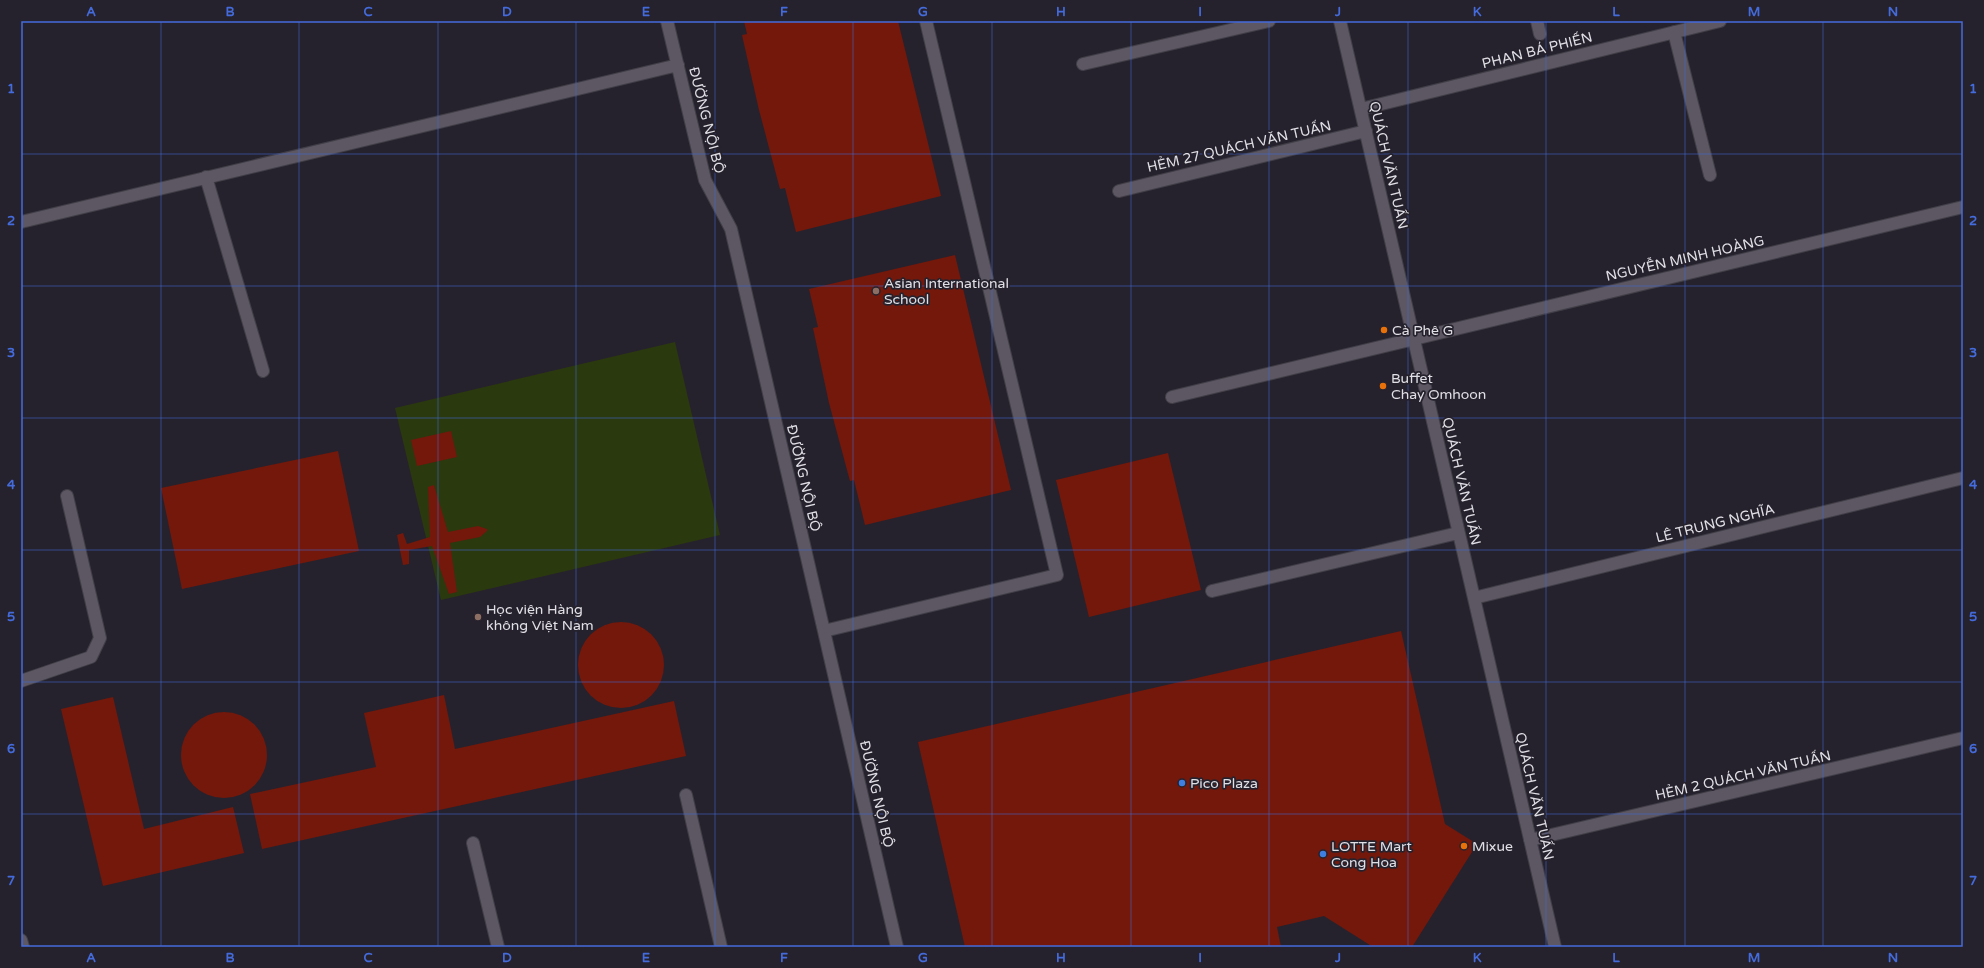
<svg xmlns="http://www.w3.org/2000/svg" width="1984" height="968" viewBox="0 0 1984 968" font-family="'Varela Round',sans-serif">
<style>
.green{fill:#2b390e}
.building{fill:#73180b}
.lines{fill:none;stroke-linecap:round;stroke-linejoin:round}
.minor-casing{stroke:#413e47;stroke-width:14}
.minor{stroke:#5c5763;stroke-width:12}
.grid{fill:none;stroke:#446bdb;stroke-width:1;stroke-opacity:0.55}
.education-dot{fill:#8d6e63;stroke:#26222d;stroke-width:1.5}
.food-dot{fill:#e8710a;stroke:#26222d;stroke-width:1.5}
.shop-dot{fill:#3f7fe0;stroke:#26222d;stroke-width:1.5}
.labels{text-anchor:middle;stroke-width:3.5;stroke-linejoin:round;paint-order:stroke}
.street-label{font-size:14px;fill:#e1dfe6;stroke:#26222d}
.poi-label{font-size:14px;fill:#e1dfe6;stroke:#26222d;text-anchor:start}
.neatline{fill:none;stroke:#446bdb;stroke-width:1.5}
.grid-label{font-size:13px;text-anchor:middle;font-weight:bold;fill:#446bdb}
</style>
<rect width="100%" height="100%" fill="#26222d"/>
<!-- green -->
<path class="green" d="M675,342L720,535L441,600L395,408Z"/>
<!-- building -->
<path class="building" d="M744,21H898L941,196L796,232L785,188L780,189L759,110L742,35L747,34Z
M955,255L1011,490L865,525L854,480L850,481L829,403L813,328L818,327L809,289Z
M451,431L457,457L417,466L411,440Z
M338,451L359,551L182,589L161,488Z
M1168,453L1201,590L1089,617L1056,480Z
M434,485L448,532L478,526L487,529V531L480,537L450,543L457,592L449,594L432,546L409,550V564L403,565L397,535L403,533L407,544L430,537L428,487Z
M578 665a43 43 0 1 1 86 0a43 43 0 1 1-86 0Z
M1401,631L1445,824L1477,844L1412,947H1373L1324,916L1277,927L1281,947H965L918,742Z
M444,695L455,749L674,701L686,756L262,849L250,794L376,767L364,713Z
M113,697L144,829L233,807L244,853L103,886L61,709Z
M181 755a43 43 0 1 1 86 0a43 43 0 1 1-86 0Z"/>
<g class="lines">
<defs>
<path id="minor" d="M667,21L705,180L731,229L897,947
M1340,21L1555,947
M1537,21L1540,34
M1674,32L1710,175
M1083,64L1269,21
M1361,109L1720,21
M206,177L263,371
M1119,191L1366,131
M21,222L678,65
M1172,397L1963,207
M1212,591L1458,533
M1474,598L1963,478
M824,631L1057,575L926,21
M21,681L91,657L100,638L67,496
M686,795L721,947
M1530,840L1963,738
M473,843L498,947
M21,940L23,947"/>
</defs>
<!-- minor casing -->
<use href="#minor" class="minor-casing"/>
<!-- minor -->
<use href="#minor" class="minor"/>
</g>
<!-- grid -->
<path class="grid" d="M161,21V947M299,21V947M438,21V947M576,21V947M715,21V947M853,21V947M992,21V947M1131,21V947M1269,21V947M1408,21V947M1546,21V947M1685,21V947M1823,21V947M21,154H1963M21,286H1963M21,418H1963M21,550H1963M21,682H1963M21,814H1963"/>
<!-- markers -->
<g class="education-dot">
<circle cx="876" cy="291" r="4"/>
<circle cx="478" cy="617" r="4"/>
</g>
<g class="food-dot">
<circle cx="1384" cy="330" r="4"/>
<circle cx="1383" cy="386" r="4"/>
<circle cx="1464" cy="846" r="4"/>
</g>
<g class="shop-dot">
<circle cx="1182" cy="783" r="4"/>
<circle cx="1323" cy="854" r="4"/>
</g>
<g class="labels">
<!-- street labels -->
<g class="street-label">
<text transform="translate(1537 50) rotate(-14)" y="5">PHAN BÁ PHIẾN</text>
<text transform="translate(707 120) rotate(76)" y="5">ĐƯỜNG NỘI BỘ</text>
<text transform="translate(1239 146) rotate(-13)" y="5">HẺM 27 QUÁCH VĂN TUẤN</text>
<text transform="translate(1389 165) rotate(77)" y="5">QUÁCH VĂN TUẤN</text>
<text transform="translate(1685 258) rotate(-13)" y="5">NGUYỄN MINH HOÀNG</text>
<text transform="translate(804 478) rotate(77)" y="5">ĐƯỜNG NỘI BỘ</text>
<text transform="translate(1462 481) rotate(77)" y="5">QUÁCH VĂN TUẤN</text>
<text transform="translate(1715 523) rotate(-14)" y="5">LÊ TRUNG NGHĨA</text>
<text transform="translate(1743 775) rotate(-13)" y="5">HẺM 2 QUÁCH VĂN TUẤN</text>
<text transform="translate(877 794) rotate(77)" y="5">ĐƯỜNG NỘI BỘ</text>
<text transform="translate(1535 796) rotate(77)" y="5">QUÁCH VĂN TUẤN</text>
</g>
<!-- poi labels -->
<g class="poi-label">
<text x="884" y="288">Asian International<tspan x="884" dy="16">School</tspan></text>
<text x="1392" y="335">Cà Phê G</text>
<text x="1391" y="383">Buffet<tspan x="1391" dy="16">Chay Omhoon</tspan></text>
<text x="486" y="614">Học viện Hàng<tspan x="486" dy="16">không Việt Nam</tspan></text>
<text x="1190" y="788">Pico Plaza</text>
<text x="1331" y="851">LOTTE Mart<tspan x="1331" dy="16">Cong Hoa</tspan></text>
<text x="1472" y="851">Mixue</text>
</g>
</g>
<!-- border -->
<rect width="1984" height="968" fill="none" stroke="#26222d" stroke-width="44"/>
<rect x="22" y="22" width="1940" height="924" class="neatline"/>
<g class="grid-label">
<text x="91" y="16">A</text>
<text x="230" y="16">B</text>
<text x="368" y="16">C</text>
<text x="507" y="16">D</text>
<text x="646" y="16">E</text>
<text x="784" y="16">F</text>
<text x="923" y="16">G</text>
<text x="1061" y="16">H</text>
<text x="1200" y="16">I</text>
<text x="1338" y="16">J</text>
<text x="1477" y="16">K</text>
<text x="1616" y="16">L</text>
<text x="1754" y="16">M</text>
<text x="1893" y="16">N</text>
<text x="11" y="93">1</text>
<text x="1973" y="93">1</text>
<text x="11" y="225">2</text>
<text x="1973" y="225">2</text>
<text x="11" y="357">3</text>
<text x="1973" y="357">3</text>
<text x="11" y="489">4</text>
<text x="1973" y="489">4</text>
<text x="11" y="621">5</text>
<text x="1973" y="621">5</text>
<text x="11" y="753">6</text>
<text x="1973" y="753">6</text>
<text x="11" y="885">7</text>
<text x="1973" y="885">7</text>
<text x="91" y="962">A</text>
<text x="230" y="962">B</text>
<text x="368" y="962">C</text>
<text x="507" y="962">D</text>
<text x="646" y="962">E</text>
<text x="784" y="962">F</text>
<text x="923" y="962">G</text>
<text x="1061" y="962">H</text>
<text x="1200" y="962">I</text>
<text x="1338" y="962">J</text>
<text x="1477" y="962">K</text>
<text x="1616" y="962">L</text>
<text x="1754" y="962">M</text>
<text x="1893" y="962">N</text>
</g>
</svg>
